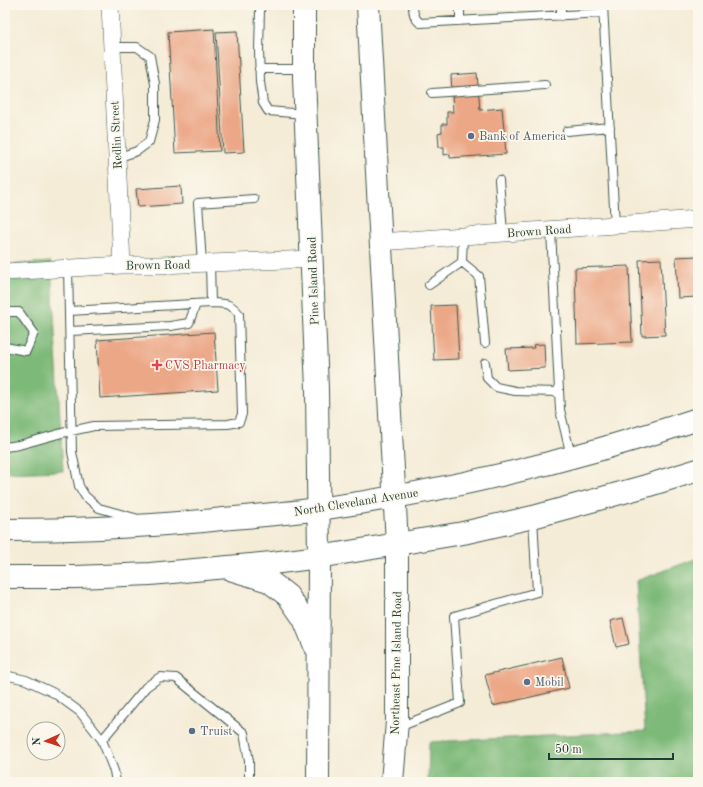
<svg xmlns="http://www.w3.org/2000/svg" width="703" height="787" viewBox="0 0 703 787" font-family="'Old Standard TT',serif">
<style>
.forest{fill:#7db978;stroke:#4e7b56}
.building{fill:#eca787}
.lines{fill:none;stroke-linecap:round;stroke-linejoin:round}
.service-casing{stroke:#3f574c;stroke-width:10}
.minor-casing{stroke:#3f574c;stroke-width:18}
.primary-casing{stroke:#3f574c;stroke-width:24}
.service{stroke:#fff;stroke-width:8}
.minor{stroke:#fff;stroke-width:17}
.primary{stroke:#fff;stroke-width:22}
.service-dot{fill:#5c6f8a;stroke:#fbf7ec;stroke-width:1.5}
.health-dot{fill:#e0444e;stroke:#fbf7ec;stroke-width:1.5}
.labels{text-anchor:middle;stroke-width:3.5;stroke-linejoin:round;paint-order:stroke}
.street-label{font-size:12px;fill:#1f3d34;stroke:#fbf7ec}
.service-label{font-size:12px;fill:#4e5e75;stroke:#fbf7ec;text-anchor:start}
.health-label{font-size:12px;fill:#be3a42;stroke:#fbf7ec;text-anchor:start}
</style>
<rect width="100%" height="100%" fill="#fbf7ec"/>
<filter id="ink" filterUnits="userSpaceOnUse"><feTurbulence type="fractalNoise" baseFrequency=".025" numOctaves="2"/><feDisplacementMap in="SourceGraphic" scale="8" xChannelSelector="R" yChannelSelector="G"/><feConvolveMatrix kernelMatrix="1 2 1 2 8 2 1 2 1" color-interpolation-filters="sRGB"/></filter>
<filter id="wash" filterUnits="userSpaceOnUse"><feTurbulence type="fractalNoise" baseFrequency=".012" numOctaves="4" result="noise"/><feDisplacementMap in="SourceGraphic" scale="16" xChannelSelector="R" yChannelSelector="G"/><feGaussianBlur stdDeviation="0.9" result="paint"/><feColorMatrix in="noise" values="0 0 0 0 0 0 0 0 0 0 0 0 0 0 0 0 0 1.4 0 .05"/><feComposite in="paint" operator="in"/></filter>
<g filter="url(#wash)">
<rect width="100%" height="100%" fill="#f5ecd7"/>
<!-- forest -->
<path class="forest" d="M51,262L63,471L5,473V265Z
M698,558V782H428L429,742L645,731L636,581Z"/>
<g id="blocks">
<!-- building -->
<path class="building" d="M214,29L220,151L175,153L168,32Z
M237,31L244,152L223,153L216,32Z
M477,73L480,110L502,108L506,154L450,158V154L444,155V147H439L438,133L442,132V124H447V112H453L451,75Z
M181,186L182,204L138,207L136,189Z
M698,256V297L678,298L676,257Z
M661,259L665,335L642,336L639,260Z
M629,266L632,342L577,344L575,268Z
M456,305L459,359L434,360L431,306Z
M214,332L218,390L100,398L97,340Z
M544,344L545,368L508,370L506,349L534,348L533,345Z
M623,618L629,644L616,647L610,621Z
M562,657L569,688L493,706L485,675Z"/>
</g>
</g>
<g filter="url(#ink)">
<use href="#blocks" fill-opacity="0" stroke="#3f574c" stroke-width="1"/>
<g class="lines">
<defs>
<path id="service" d="M262,5L260,9L259,51L260,82L263,103L268,111L305,114
M413,5C413,13 414,18 420,23L603,13
M460,5V21
M561,5V16
M603,5L615,226
M112,47H137L150,56L155,84V120L149,142L137,151L117,158
M259,69H303
M432,93L545,85
M567,131L610,127
M499,180L503,233
M551,230L560,410L571,456
M462,262L479,276L485,343
M202,263L198,203L254,199
M210,263L211,303
M68,268L72,452L79,486L85,496L99,508L135,518
M429,285L462,262L463,236
M5,312H19L34,333L26,351L5,347
M70,331L170,326L189,323L196,304
M485,363L487,378L496,387L515,391L559,392
M5,447L19,445L62,433L94,426L228,424L239,422L242,414L239,314C230,302 224,304 211,303L69,311
M5,675L26,680L54,693L80,712L102,740L114,771L116,782
M399,727L460,703L454,616L537,592L533,518
M102,740L146,687L160,677L176,678L244,733L249,761V782"/>
<path id="minor" d="M110,5L122,265
M380,242L698,219
M5,272L122,265H159L312,259"/>
<path id="primary" d="M304,5V78L317,389L319,557L318,782
M368,5L397,544V722L392,782
M5,530C71,530 137,527 203,521C242,517 281,514 319,509C448,491 575,460 698,419
M233,570L269,581L288,596L304,619L315,646
M5,577H76L150,574L272,563L319,557L463,533L533,517L646,486L698,470"/>
</defs>
<!-- service casing -->
<use href="#service" class="service-casing"/>
<!-- minor casing -->
<use href="#minor" class="minor-casing"/>
<!-- primary casing -->
<use href="#primary" class="primary-casing"/>
<!-- service -->
<use href="#service" class="service"/>
<!-- minor -->
<use href="#minor" class="minor"/>
<!-- primary -->
<use href="#primary" class="primary"/>
</g>
</g>
<!-- markers -->
<g class="service-dot">
<circle cx="471" cy="136" r="4"/>
<circle cx="527" cy="682" r="4"/>
<circle cx="192" cy="731" r="4"/>
</g>
<path class="health-dot" d="M155 359h4v4h4v4h-4v4h-4v-4h-4v-4h4z"/>
<g class="labels">
<!-- street labels -->
<g class="street-label">
<text transform="translate(116 135) rotate(-93)" y="4">Redlin Street</text>
<text transform="translate(539 231) rotate(-4)" y="4">Brown Road</text>
<text transform="translate(158 265) rotate(-1)" y="4">Brown Road</text>
<text transform="translate(313 281) rotate(-92)" y="4">Pine Island Road</text>
<text transform="translate(356 502) rotate(-9)" y="4">North Cleveland Avenue</text>
<text transform="translate(396 663) rotate(-89)" y="4">Northeast Pine Island Road</text>
</g>
<!-- service labels -->
<g class="service-label">
<text x="479" y="140">Bank of America</text>
<text x="535" y="686">Mobil</text>
<text x="200" y="735">Truist</text>
</g>
<!-- health labels -->
<g class="health-label">
<text x="165" y="369">CVS Pharmacy</text>
</g>
</g>
<!-- margin -->
<rect width="703" height="787" fill="none" stroke="#fbf7ec" stroke-width="20"/>
<!-- north arrow -->
<g transform="translate(46 741) rotate(267)"><circle r="19" fill="#fbf7ec" stroke="#a3ada2"/>
<path d="M0-3L7 15L0 10L-7 15Z" fill="#c8321e"/>
<text y="-6" font-size="11" font-weight="bold" text-anchor="middle" fill="#1f3d34">N</text>
</g>
<!-- scale -->
<path d="M549 753v6h124v-6" fill="none" stroke="#1f3d34" stroke-width="2"/>
<text x="555" y="753" font-size="12" fill="#1f3d34" stroke="#fbf7ec" stroke-width="3" paint-order="stroke">50 m</text>
</svg>
